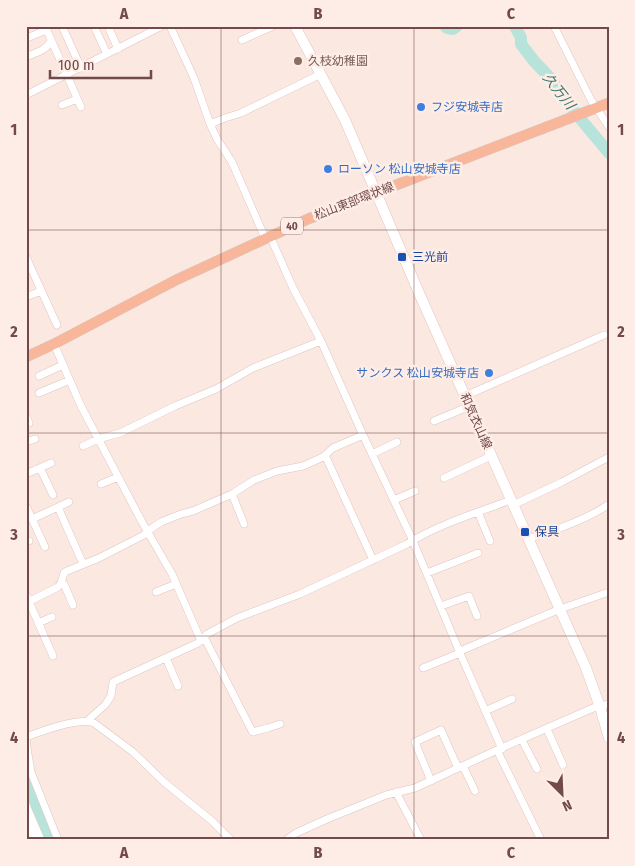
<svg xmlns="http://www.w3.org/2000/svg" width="635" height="866" viewBox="0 0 635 866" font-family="'Fira Sans Condensed','Noto Sans JP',sans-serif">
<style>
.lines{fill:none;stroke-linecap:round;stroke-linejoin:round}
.river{stroke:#b7e3db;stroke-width:12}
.minor-casing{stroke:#e1c4c0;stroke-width:8}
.secondary-casing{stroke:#e5c3be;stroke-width:11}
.primary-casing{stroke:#d4c9c8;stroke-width:11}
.minor{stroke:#fff;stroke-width:7}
.secondary{stroke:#fff;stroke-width:10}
.primary{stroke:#f8b79b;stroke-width:10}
.grid{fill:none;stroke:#714a49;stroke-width:1;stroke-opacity:0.55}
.education-dot{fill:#8d6e63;stroke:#feede7;stroke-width:2}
.shop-dot{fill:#3f7fe0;stroke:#feede7;stroke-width:2}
.transit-dot{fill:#1a4fb4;stroke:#feede7;stroke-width:2}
.labels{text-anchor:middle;stroke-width:5;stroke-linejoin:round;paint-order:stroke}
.shield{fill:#feede7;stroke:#9b7b78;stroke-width:1}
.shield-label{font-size:11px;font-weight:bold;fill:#714a49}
.education-label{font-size:12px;fill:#785e54;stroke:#feede7;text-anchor:start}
.shop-label{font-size:12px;fill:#366cbe;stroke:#feede7;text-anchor:start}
.street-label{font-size:12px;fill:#714a49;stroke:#feede7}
.transit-label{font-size:12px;fill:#164399;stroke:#feede7;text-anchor:start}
.water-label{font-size:14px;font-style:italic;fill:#3e766d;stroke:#feede7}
.neatline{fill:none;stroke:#714a49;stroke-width:2}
.grid-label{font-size:16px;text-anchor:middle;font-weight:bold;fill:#714a49}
</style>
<rect width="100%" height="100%" fill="#fbe8e1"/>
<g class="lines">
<!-- river -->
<path class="river" d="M445,26L447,28L453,29L457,26
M515,26L521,38V44L534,61L553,81L558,92L609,153
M26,777L50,840"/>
<defs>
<path id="minor" d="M45,26L81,107
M62,26L81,68
M94,26L107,54
M108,26L118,49
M170,26L194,78L210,124L217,139L232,162L265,238
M554,26L591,100L609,127
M26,39L27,38L46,30
M242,40L273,26
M26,56H28C38,52 46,50 51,41
M26,95L162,26
M62,105L77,99
M210,124L225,118L241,113L321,74
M270,236L293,288L321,341L363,435L413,541L460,653L502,749
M26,257L57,325
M26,297L41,291
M54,344L81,406L142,522L172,574L201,641
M39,376L63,365
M39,393L70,380
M465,396L604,335
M26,416L29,423
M434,421L470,406
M26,442L35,439
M83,446L98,439L120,433L175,406L216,389L253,368L321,341
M372,454L397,442
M325,455L373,560
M40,468L53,495
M26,474L51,463
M444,478L491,456
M101,484L118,477
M232,494L244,524
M394,500L415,491
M513,505L562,482L609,457
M26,506L45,547
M58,507L83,564
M478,512L490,541
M32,519L69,502
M528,539C553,531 589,519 609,504
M26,542L29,541
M427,573L478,553
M61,583L64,584L73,605
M156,592L176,584
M26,595L53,656
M26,603L58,587L61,583L64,573L67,571L99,558L144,535L152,528L161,522L181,514L193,511L232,494L254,480L277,471L303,466L323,457L333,448L363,435
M441,606L469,596L477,616
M38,623L52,617
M204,637L252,731L253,732L268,728L280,724
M460,651L560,609L609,592
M166,658L178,686
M423,668L460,653
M485,711L512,699
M88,720L105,705L111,696L113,682L198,643L207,634L237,618L300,594L407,544C439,524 476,513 511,500
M547,729L563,765
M26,737C42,731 79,717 94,723L133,752L164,782L212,821L231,840
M26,739L28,754L31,772L58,840
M522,740L537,769
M497,750L541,840
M463,766L475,791
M431,781L415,742L441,730L458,768
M396,792L421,840
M26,805L41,840
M31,820L33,840
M286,840L296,833L327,819L386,795L415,788L497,750L593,708L609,704"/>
<path id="secondary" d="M295,26L345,120L419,293L586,668L600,707L609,738"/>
<path id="primary" d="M26,357L54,344L176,280L308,219L609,103"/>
</defs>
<!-- minor casing -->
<use href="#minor" class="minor-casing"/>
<!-- secondary casing -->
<use href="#secondary" class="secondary-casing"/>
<!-- primary casing -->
<use href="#primary" class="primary-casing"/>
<!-- minor -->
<use href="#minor" class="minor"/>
<!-- secondary -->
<use href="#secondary" class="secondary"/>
<!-- primary -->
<use href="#primary" class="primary"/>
</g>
<!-- grid -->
<path class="grid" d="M221,26V840M414,26V840M26,230H609M26,433H609M26,636H609"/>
<!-- markers -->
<circle class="education-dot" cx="298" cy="61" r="5"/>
<g class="shop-dot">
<circle cx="421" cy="107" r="5"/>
<circle cx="328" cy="169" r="5"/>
<circle cx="489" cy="373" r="5"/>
</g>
<g class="transit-dot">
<rect x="397" y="252" width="10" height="10" rx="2.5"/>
<rect x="520" y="527" width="10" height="10" rx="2.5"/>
</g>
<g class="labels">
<!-- shield labels -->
<rect class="shield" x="281" y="217.5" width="22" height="17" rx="4"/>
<g class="shield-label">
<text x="292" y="230">40</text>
</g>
<!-- education labels -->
<g class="education-label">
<text x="308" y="65">久枝幼稚園</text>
</g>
<!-- shop labels -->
<g class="shop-label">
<text x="431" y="111">フジ安城寺店</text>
<text x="338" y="173">ローソン 松山安城寺店</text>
<text x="479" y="377" text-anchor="end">サンクス 松山安城寺店</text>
</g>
<!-- street labels -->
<g class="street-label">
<text transform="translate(354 201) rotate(-21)" y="4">松山東部環状線</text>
<text transform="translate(476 421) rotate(66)" y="4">和気衣山線</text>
</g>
<!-- transit labels -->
<g class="transit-label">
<text x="412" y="261">三光前</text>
<text x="535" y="536">保具</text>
</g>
<!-- water labels -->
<g class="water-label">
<text transform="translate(559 91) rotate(51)" y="5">久万川</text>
</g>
</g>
<!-- border -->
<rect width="635" height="866" fill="none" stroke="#feede7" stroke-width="55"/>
<!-- north arrow -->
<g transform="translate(562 794) rotate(156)" stroke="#feede7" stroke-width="4" paint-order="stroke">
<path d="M0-4L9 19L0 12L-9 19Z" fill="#714a49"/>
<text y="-8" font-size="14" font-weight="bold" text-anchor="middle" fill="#714a49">N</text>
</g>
<!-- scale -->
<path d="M50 70v8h101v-8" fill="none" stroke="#714a49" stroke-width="2.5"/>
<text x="58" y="70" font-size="15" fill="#714a49" stroke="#feede7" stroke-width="4" paint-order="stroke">100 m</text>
<rect x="28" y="28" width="580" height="810" class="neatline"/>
<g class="grid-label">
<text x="124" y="19">A</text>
<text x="318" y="19">B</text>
<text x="511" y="19">C</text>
<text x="14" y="135">1</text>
<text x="621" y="135">1</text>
<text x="14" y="337">2</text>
<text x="621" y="337">2</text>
<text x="14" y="540">3</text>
<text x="621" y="540">3</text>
<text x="14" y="743">4</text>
<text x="621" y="743">4</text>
<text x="124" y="858">A</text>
<text x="318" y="858">B</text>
<text x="511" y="858">C</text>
</g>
</svg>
